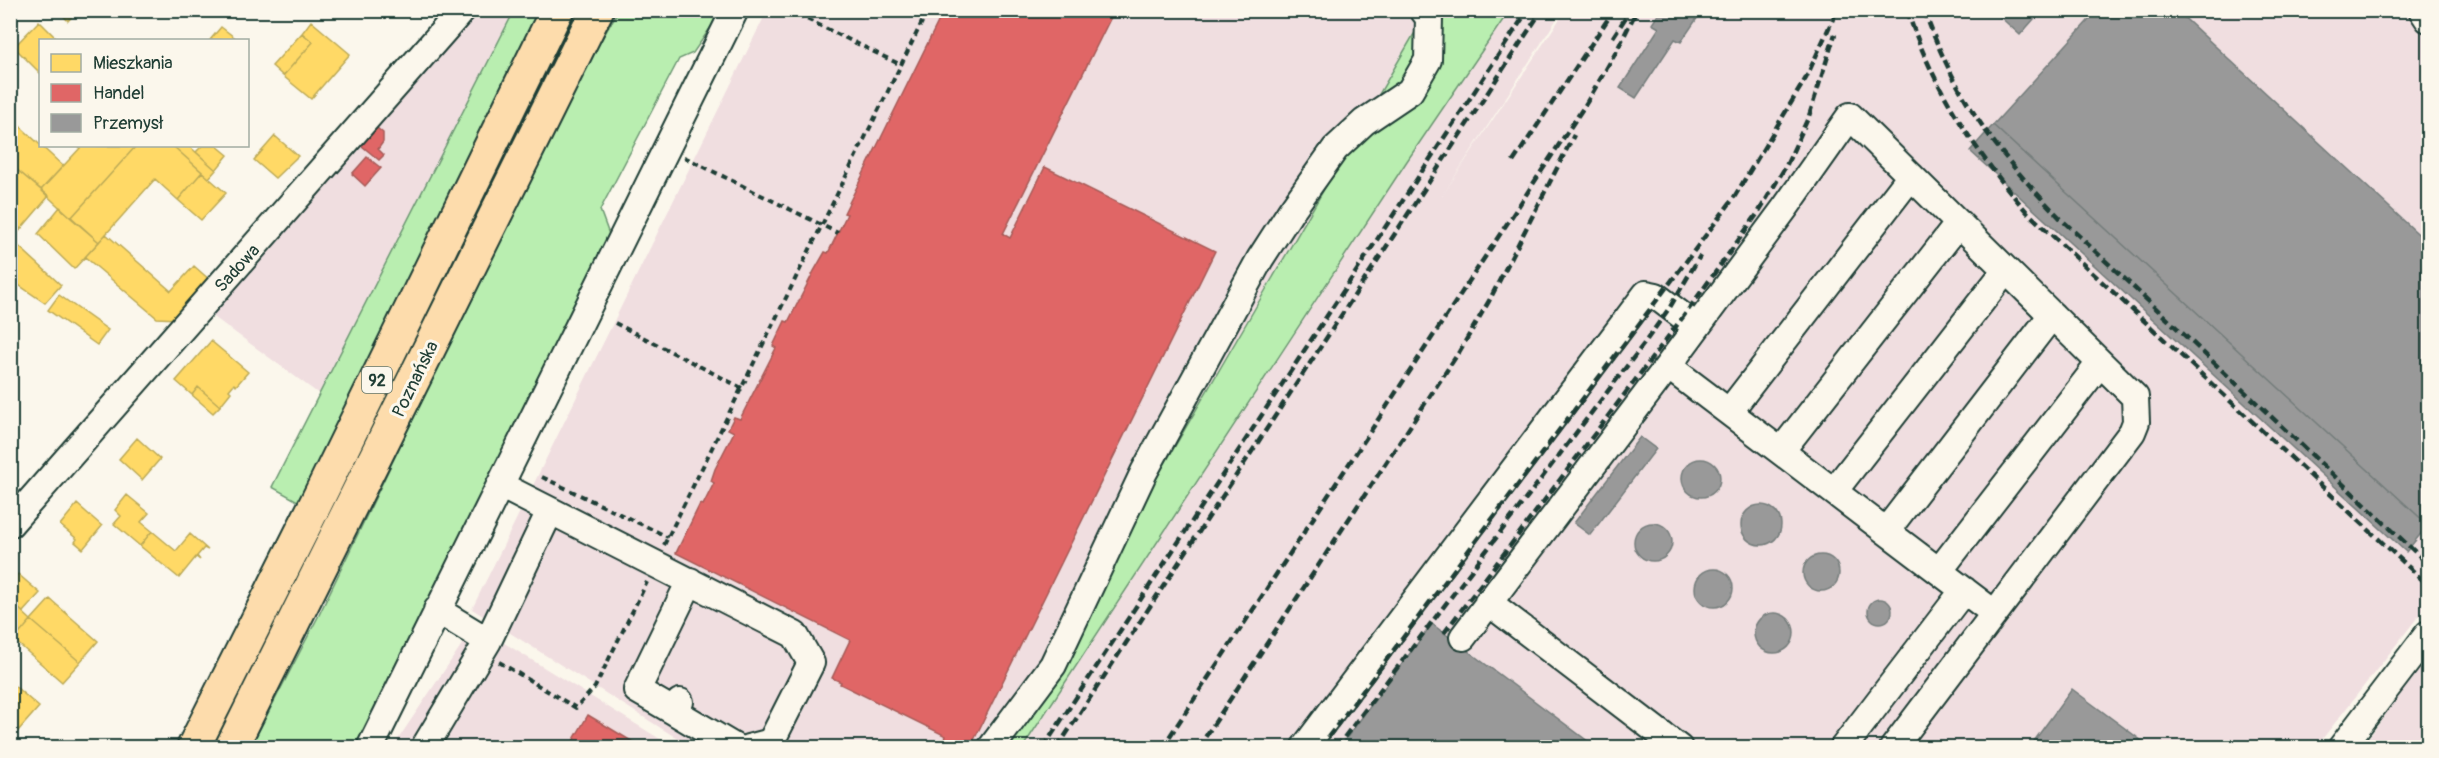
<svg xmlns="http://www.w3.org/2000/svg" width="2439" height="758" viewBox="0 0 2439 758" font-family="Pangolin,sans-serif">
<style>
.built{fill:#f0dee0}
.green{fill:#b9eeb0;stroke:#6c9672;stroke-width:1.5}
.homes{fill:#ffd966;stroke:#bcaa57;stroke-width:1.5}
.shops{fill:#e06666;stroke:#a65a57;stroke-width:1.5}
.industry{fill:#999;stroke:#747d7b;stroke-width:1.5}
.lines{fill:none;stroke-linecap:round;stroke-linejoin:round}
.minor-casing{stroke:#1f3d34;stroke-width:30}
.major-casing{stroke:#1f3d34;stroke-width:36}
.path{stroke:#1f3d34;stroke-width:4;stroke-dasharray:6 4.5;stroke-linecap:butt}
.minor{stroke:#fbf7ec;stroke-width:26}
.major{stroke:#fddcac;stroke-width:32}
.rail{stroke:#1f3d34;stroke-width:4.5;stroke-dasharray:9 4.5;stroke-linecap:butt}
.labels{text-anchor:middle;stroke-width:6;stroke-linejoin:round;paint-order:stroke}
.shield{fill:#fbf7ec;stroke:#61756b;stroke-width:1.5}
.shield-label{font-size:16px;font-weight:bold;fill:#1f3d34}
.street-label{font-size:18px;fill:#1f3d34;stroke:#fbf7ec}
</style>
<rect width="100%" height="100%" fill="#fbf7ec"/>
<filter id="ink" filterUnits="userSpaceOnUse"><feTurbulence type="fractalNoise" baseFrequency=".0167" numOctaves="2"/><feDisplacementMap in="SourceGraphic" scale="12" xChannelSelector="R" yChannelSelector="G"/><feConvolveMatrix kernelMatrix="1 2 1 2 8 2 1 2 1" color-interpolation-filters="sRGB"/></filter>
<g filter="url(#ink)">
<!-- built -->
<path class="built" d="M1396,10L1421,21L1000,747H691L472,609L767,11Z
M472,11H514L319,394L207,312Z
M1509,11H1562L1442,196L1565,11H2428V604L2316,747L1023,748L1407,161Z
M475,625L673,747L392,748Z
M2428,656V747H2362Z"/>
<!-- green -->
<path class="green" d="M514,11H545L303,504L272,487Z
M618,11H722L693,53L679,59L600,210L610,237L362,747L250,748L319,615L564,104Z
M1396,11H1509L1407,161L1023,747L1000,748L1421,22Z"/>
<!-- homes -->
<path class="homes" d="M58,10H78L68,21Z
M39,21L58,40H40V73L14,47Z
M311,21L350,54L311,99L283,76L313,42L302,33Z
M221,27L238,40H210Z
M302,33L313,42L283,76L272,66Z
M10,117L63,166L41,190L10,164Z
M275,136L298,156L275,178L254,160Z
M82,146H136L71,218L41,190Z
M136,146H173L202,172L178,200L155,179L99,242L71,218Z
M173,146H189L216,170L209,178Z
M202,146H217L228,155L216,170L196,152Z
M10,164L49,196L21,229L10,220Z
M202,172L226,193L201,220L178,200Z
M60,207L99,242L74,269L38,234Z
M10,220L21,229L12,240L10,239Z
M106,234L171,291L194,266L211,281L178,319L157,318L85,257Z
M12,240L61,285L45,303L10,279Z
M59,295L108,330L97,345L48,310Z
M211,341L248,372L236,386L234,384L229,390L231,392L220,406L198,387L192,395L176,381Z
M198,387L220,406L213,413L192,395Z
M137,438L160,459L142,480L119,459Z
M127,495L149,513L141,522L152,531L140,546L114,524L121,516L115,510Z
M77,504L102,526L83,549L75,542L77,539L60,525Z
M152,531L176,551L190,534L208,550L204,548L197,556L200,560L196,557L179,578L140,546Z
M18,574L40,593L23,612L10,602V582Z
M50,599L98,641L80,662L31,620Z
M16,606L31,620L14,640L10,637V612Z
M31,620L80,662L62,682L14,640Z
M10,682L39,707L10,740Z"/>
<!-- shops -->
<path class="shops" d="M944,10L1114,11L1003,234L1010,238L1045,167L1215,251L970,748L965,745L964,748L941,747L946,736L840,684L841,682L832,678L850,640L676,553L700,504L703,505L714,483L711,481L715,469L734,432L728,429L734,417L740,419L776,348L773,346L785,321L788,322L814,271L825,252L828,253L847,214L844,213Z
M368,128H377L383,133V142L378,149L384,155L379,160L357,142Z
M367,157L381,168L365,186L352,174Z
M588,715L643,748H569Z"/>
<!-- industry -->
<path class="industry" d="M1661,10H1688L1698,17L1681,42L1675,39L1636,98L1620,88L1659,28L1652,24Z
M2001,10H2042L2020,35L1997,14Z
M2098,10H2176L2428,243V525L1993,125Z
M1993,125L2428,525L2406,552L1970,151Z
M1640,437L1656,449L1590,535L1574,523Z
M1682 478a19 19 0 1 1 38 0a19 19 0 1 1-38 0Z
M1741 525a20 20 0 1 1 40 0a20 20 0 1 1-40 0Z
M1634 542a19 19 0 1 1 38 0a19 19 0 1 1-38 0Z
M1803 573a18 18 0 1 1 36 0a18 18 0 1 1-36 0Z
M1695 588a19 19 0 1 1 38 0a19 19 0 1 1-38 0Z
M1868 611a12 12 0 1 1 24 0a12 12 0 1 1-24 0Z
M1754 633a20 20 0 1 1 40 0a20 20 0 1 1-40 0Z
M1432,624L1597,748H1339Z
M2072,689L2146,744L2143,748H2029Z"/>
<g class="lines">
<defs>
<path id="minor" d="M2422,10L2428,19
M1729,412L1911,176
M1781,451L1959,223
M500,485L795,635L811,663L771,742L748,748
M1834,491L2006,270
M10,524L462,10
M1886,531L2052,315
M1939,571L2100,363
M1488,602L1679,748
M1463,637L1668,366
M488,641L550,511
M680,702L675,712L736,748
M675,712L637,690L690,581
M370,748L735,10
M424,748L488,641L437,610
M991,748L1053,665L1144,472L1260,259L1291,211L1335,149L1364,122L1410,91L1428,60L1429,18L1423,10
M1304,748L1646,294L1656,296L1697,327
M1843,748L1964,590
M1893,748L2132,432L2136,422L2135,397L1850,116L1785,208L1668,366L1994,613
M2341,748L2428,634"/>
<path id="major" d="M193,748L315,505L557,10
M231,748L597,10"/>
</defs>
<!-- minor casing -->
<use href="#minor" class="minor-casing"/>
<!-- major casing -->
<use href="#major" class="major-casing"/>
<!-- path -->
<path class="path" d="M788,10L901,65
M684,157L838,233
M615,323L742,388
M542,477L668,537
M664,545L928,10
M499,662L576,708L595,687L647,582"/>
<!-- minor -->
<use href="#minor" class="minor"/>
<!-- major -->
<use href="#major" class="major"/>
<!-- rail -->
<path class="rail" d="M1907,10C1932,86 1975,152 2027,212L2428,585
M1924,10C1956,99 1997,153 2062,220L2428,564
M1613,37L1626,17
M1513,162L1614,10
M1444,633L1683,317L1758,213L1786,166L1809,116L1835,34
M1043,748L1528,10
M1057,748L1542,10
M1162,748L1587,102L1615,54L1637,10
M1198,748L1459,352L1489,301L1574,135
M1320,748L1733,199L1806,78L1837,10
M1336,748L1643,345L1670,307L1700,256"/>
</g>
</g>
<g class="labels">
<!-- shield labels -->
<rect class="shield" x="362" y="367" width="30" height="26" rx="4.5"/>
<g class="shield-label">
<text x="377" y="386">92</text>
</g>
<!-- street labels -->
<g class="street-label">
<text transform="translate(237 268) rotate(-48)" y="6">Sadowa</text>
<text transform="translate(415 379) rotate(-64)" y="6">Poznańska</text>
</g>
</g>
<!-- margin -->
<rect width="2439" height="758" fill="none" stroke="#fbf7ec" stroke-width="36"/>
<rect x="18" y="18" width="2403" height="722" fill="none" stroke="#1f3d34" stroke-width="2" filter="url(#ink)"/>
<!-- legend -->
<rect x="39" y="39" width="210" height="108" fill="#fbf7ec" stroke="#a3ada2" stroke-width="1.5"/>
<rect x="51" y="54" width="30" height="18" fill="#ffd966" stroke="#a3ada2" stroke-width="1.5"/>
<text x="93" y="69" font-size="18" fill="#1f3d34">Mieszkania</text>
<rect x="51" y="84" width="30" height="18" fill="#e06666" stroke="#a3ada2" stroke-width="1.5"/>
<text x="93" y="99" font-size="18" fill="#1f3d34">Handel</text>
<rect x="51" y="114" width="30" height="18" fill="#999999" stroke="#a3ada2" stroke-width="1.5"/>
<text x="93" y="129" font-size="18" fill="#1f3d34">Przemysł</text>
</svg>
